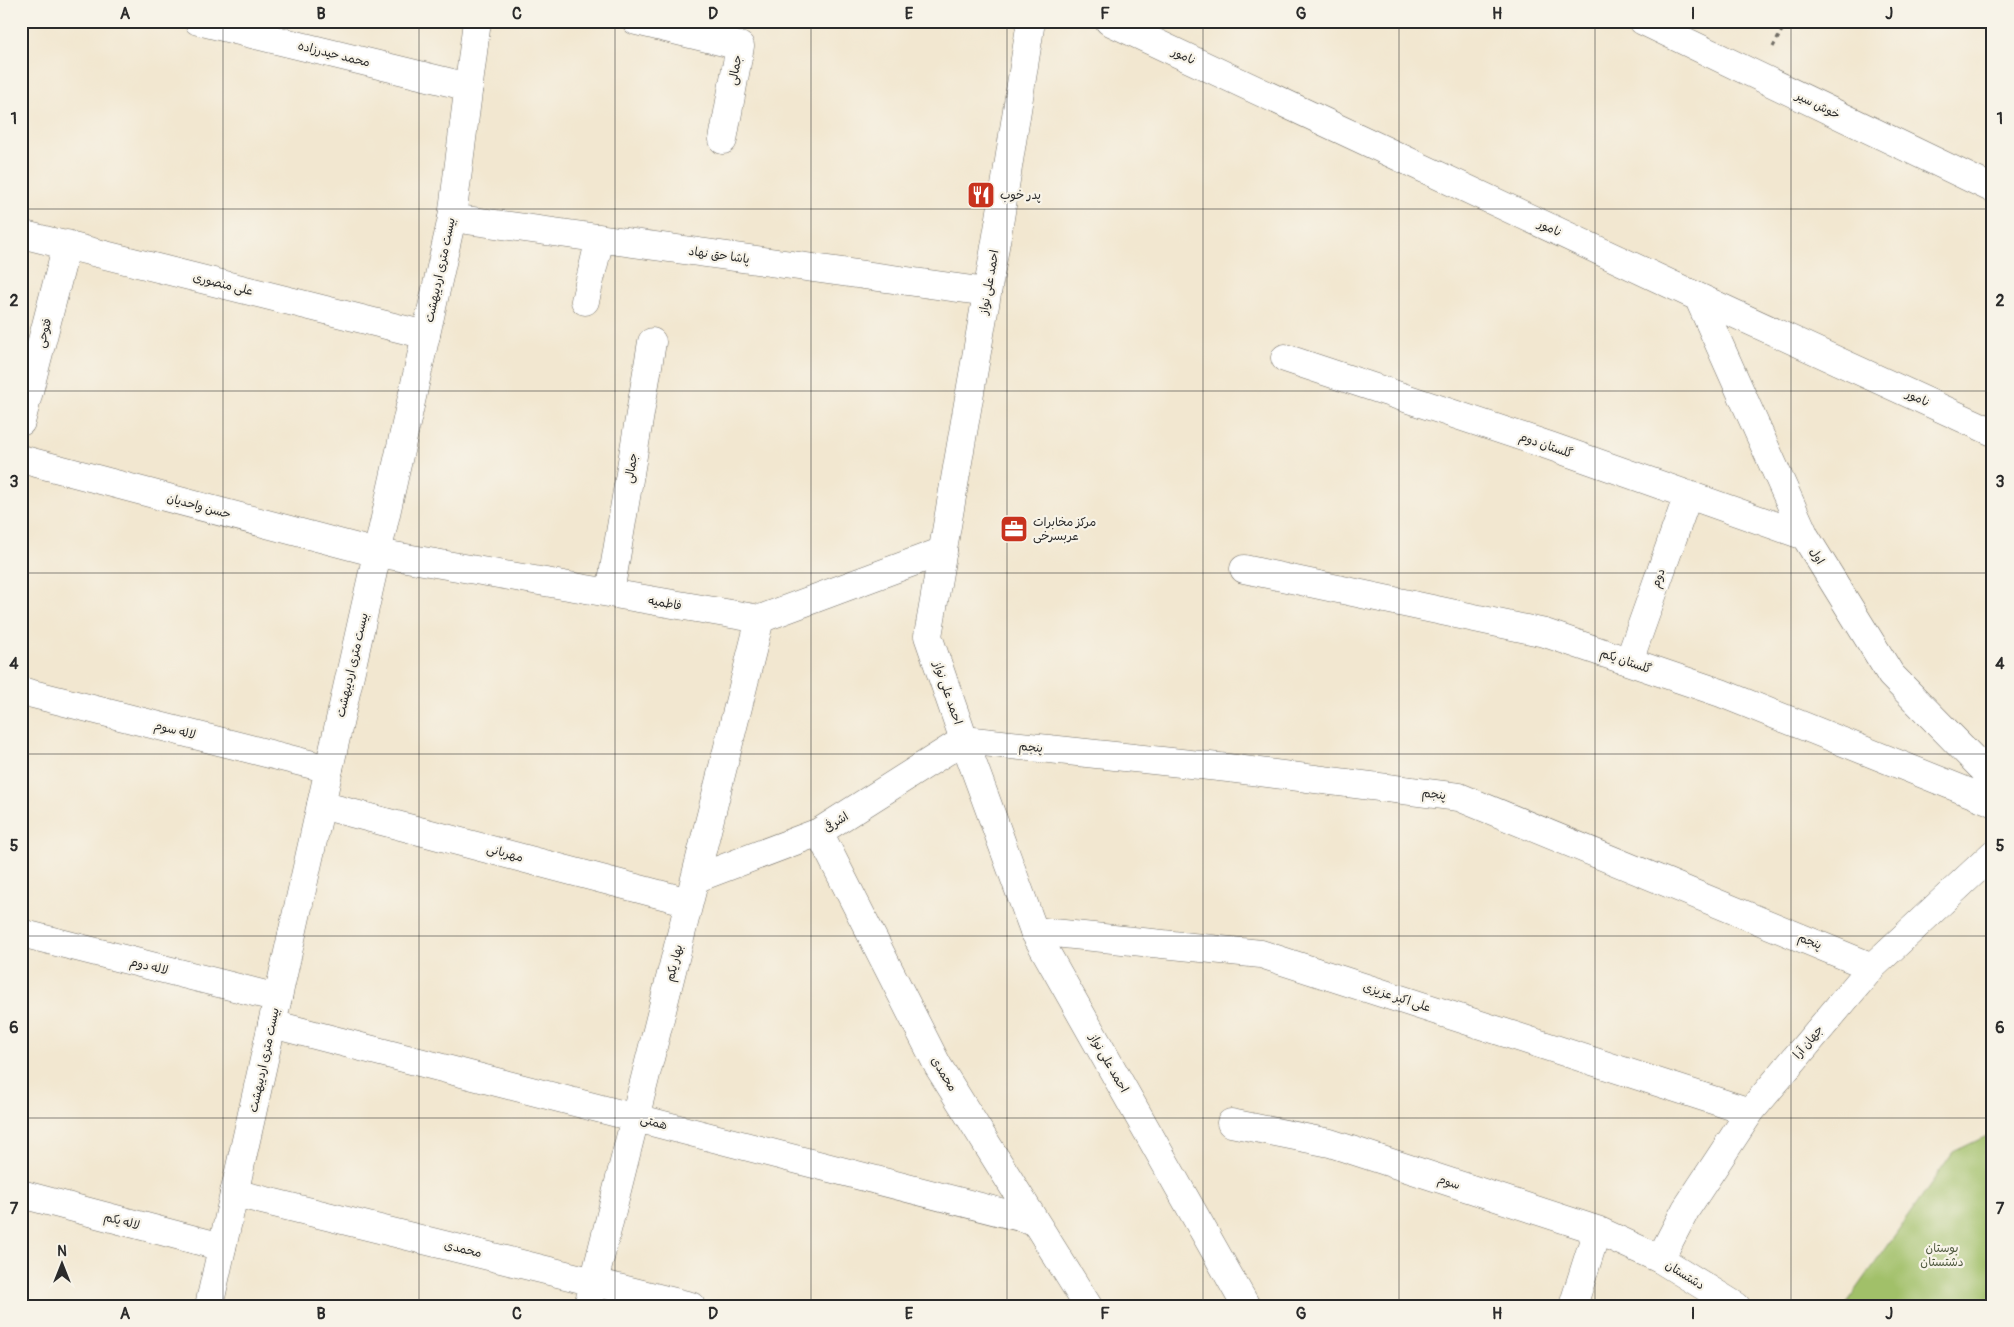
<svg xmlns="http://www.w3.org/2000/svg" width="2014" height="1327" viewBox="0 0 2014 1327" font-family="Pangolin,'Playpen Sans Arabic',sans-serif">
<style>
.green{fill:#a1c069;stroke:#66764a}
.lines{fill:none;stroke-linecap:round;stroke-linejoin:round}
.minor-casing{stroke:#716d65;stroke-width:29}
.tertiary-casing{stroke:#716d65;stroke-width:29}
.secondary-casing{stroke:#716d65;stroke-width:29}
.path{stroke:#716d65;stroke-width:3;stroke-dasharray:4 4;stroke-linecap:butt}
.minor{stroke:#fff;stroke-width:28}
.tertiary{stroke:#fff;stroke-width:28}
.secondary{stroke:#fff;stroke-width:28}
.grid{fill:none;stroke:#2b2b2b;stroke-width:1;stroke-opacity:0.55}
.labels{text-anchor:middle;stroke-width:4.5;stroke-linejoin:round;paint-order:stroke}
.street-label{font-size:12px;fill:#2b2b2b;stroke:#f7f3e8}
.poi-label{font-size:12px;fill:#2b2b2b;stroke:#f7f3e8;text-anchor:start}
.park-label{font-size:12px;fill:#4e583e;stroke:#f7f3e8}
.neatline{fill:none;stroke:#2b2b2b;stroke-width:2}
.grid-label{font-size:16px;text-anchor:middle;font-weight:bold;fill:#2b2b2b}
</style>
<rect width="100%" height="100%" fill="#f7f3e8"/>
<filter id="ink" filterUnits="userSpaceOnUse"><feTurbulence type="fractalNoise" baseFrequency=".02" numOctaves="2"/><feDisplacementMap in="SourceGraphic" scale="10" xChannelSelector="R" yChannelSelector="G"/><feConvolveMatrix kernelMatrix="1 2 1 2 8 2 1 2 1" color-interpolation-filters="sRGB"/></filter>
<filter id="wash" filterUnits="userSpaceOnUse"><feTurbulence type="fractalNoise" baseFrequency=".0096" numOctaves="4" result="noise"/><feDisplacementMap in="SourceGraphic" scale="20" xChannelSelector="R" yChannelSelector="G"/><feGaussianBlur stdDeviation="1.12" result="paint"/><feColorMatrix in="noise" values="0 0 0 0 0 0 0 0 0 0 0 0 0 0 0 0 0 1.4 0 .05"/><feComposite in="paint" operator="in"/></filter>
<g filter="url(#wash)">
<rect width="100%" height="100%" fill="#f2e7d0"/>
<!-- green -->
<path class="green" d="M1993,1133V1306H1845L1953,1152Z"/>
</g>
<g filter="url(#ink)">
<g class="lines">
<defs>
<path id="minor" d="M198,21L469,87
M636,21L740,46L723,140
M1109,21L1698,297L1993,432
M1643,21L1993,189
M452,218L987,292
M21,234L426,335
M1698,297L1805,536L1891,675L1993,779
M585,301L600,238
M1285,358L1550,446L1805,536
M21,422L67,244
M21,459L377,553L760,619L943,551
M1244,569L1545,633L1721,693L1993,802
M610,593L652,342
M1629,661L1688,495
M21,691L329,769
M321,805L689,902
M819,832L938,1066L1088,1306
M695,879L819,832L964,740L1228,768L1459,797L1872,967
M1034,931L1261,954L1750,1112
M21,933L278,998
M272,1024L1035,1221
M1231,1123L1330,1143L1597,1230L1660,1259
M234,1193L691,1306
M21,1194L222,1247
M588,1306L760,619
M1573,1306L1597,1230"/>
<path id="tertiary" d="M209,1306L452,218L477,21
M1736,1306L1660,1259L1686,1209L1750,1112L1872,967L1993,854"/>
<path id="secondary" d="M1031,21L1000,218L928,636L964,740L1034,931L1246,1306"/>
</defs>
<!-- minor casing -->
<use href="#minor" class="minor-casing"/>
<!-- tertiary casing -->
<use href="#tertiary" class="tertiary-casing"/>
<!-- secondary casing -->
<use href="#secondary" class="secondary-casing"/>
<!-- path -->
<path class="path" d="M1773,47L1787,21"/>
<!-- minor -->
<use href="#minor" class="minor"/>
<!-- tertiary -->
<use href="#tertiary" class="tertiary"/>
<!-- secondary -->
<use href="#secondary" class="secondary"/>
</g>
</g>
<!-- grid -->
<path class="grid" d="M223,21V1306M419,21V1306M615,21V1306M811,21V1306M1007,21V1306M1203,21V1306M1399,21V1306M1595,21V1306M1791,21V1306M21,209H1993M21,391H1993M21,573H1993M21,754H1993M21,936H1993M21,1118H1993"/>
<!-- icons -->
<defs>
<symbol id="restaurant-square" viewBox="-11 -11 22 22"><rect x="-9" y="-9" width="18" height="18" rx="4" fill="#c8321e" stroke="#f7f3e8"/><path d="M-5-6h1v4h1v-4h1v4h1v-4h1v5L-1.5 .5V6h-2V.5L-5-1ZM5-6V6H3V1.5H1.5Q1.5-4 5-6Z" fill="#fff"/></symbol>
<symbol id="office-square" viewBox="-11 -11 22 22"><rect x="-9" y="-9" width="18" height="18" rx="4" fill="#c8321e" stroke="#f7f3e8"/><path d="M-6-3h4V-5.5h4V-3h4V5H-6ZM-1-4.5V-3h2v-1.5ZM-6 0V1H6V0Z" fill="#fff"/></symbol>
</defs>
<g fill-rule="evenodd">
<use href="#restaurant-square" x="965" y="179" width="32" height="32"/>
<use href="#office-square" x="998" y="513" width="32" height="32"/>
</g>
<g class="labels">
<!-- street labels -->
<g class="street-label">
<text transform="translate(334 54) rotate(14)" y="4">محمد حیدرزاده</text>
<text transform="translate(1184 56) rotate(25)" y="4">نامور</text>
<text transform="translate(735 70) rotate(-80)" y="4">جمالی</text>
<text transform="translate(1818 105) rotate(26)" y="4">خوش سیر</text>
<text transform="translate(1550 228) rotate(25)" y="4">نامور</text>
<text transform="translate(719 255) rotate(8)" y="4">پاشا حق نهاد</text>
<text transform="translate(440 270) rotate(-78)" y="4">بیست متری اردیبهشت</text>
<text transform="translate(989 282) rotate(-80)" y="4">احمد علی نواز</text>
<text transform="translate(223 284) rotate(14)" y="4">علی منصوری</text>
<text transform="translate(44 333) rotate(-76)" y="4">فتوحی</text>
<text transform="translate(1918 398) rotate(25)" y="4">نامور</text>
<text transform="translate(1546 445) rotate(19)" y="4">گلستان دوم</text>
<text transform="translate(631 468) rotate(-81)" y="4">جمالی</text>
<text transform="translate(199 506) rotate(15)" y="4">حسن واحدیان</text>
<text transform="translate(1817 556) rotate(58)" y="4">اول</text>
<text transform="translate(1658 578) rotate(-70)" y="4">دوم</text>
<text transform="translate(665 603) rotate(10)" y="4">فاطمیه</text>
<text transform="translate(1626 661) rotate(19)" y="4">گلستان یکم</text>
<text transform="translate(352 665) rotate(-77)" y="4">بیست متری اردیبهشت</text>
<text transform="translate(948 693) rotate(71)" y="4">احمد علی نواز</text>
<text transform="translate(175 730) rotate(14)" y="4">لاله سوم</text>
<text transform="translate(1031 747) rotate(6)" y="4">پنجم</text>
<text transform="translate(1434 794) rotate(7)" y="4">پنجم</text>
<text transform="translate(836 822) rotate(-32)" y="4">اشرفی</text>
<text transform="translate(505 853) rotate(15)" y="4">مهربانی</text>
<text transform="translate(1810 941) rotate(22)" y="4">پنجم</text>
<text transform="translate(674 963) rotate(-76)" y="4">بهار یکم</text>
<text transform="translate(149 966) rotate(14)" y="4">لاله دوم</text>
<text transform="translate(1397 997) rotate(18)" y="4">علی اکبر عزیزی</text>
<text transform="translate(1808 1042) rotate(-50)" y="4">جهان آرا</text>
<text transform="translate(264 1060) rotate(-78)" y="4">بیست متری اردیبهشت</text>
<text transform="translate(1109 1063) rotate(60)" y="4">احمد علی نواز</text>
<text transform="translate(944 1074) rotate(59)" y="4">محمدی</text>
<text transform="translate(654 1122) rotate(15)" y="4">همتی</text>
<text transform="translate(1449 1182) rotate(18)" y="4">سوم</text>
<text transform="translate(122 1221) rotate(15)" y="4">لاله یکم</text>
<text transform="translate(463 1249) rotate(14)" y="4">محمدی</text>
<text transform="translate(1685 1275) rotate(32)" y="4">دشتستان</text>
</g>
<!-- poi labels -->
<g class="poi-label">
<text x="1000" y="199">پدر خوب</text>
<text x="1033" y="526">مرکز مخابرات<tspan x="1033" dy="14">عربسرخی</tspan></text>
</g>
<!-- park labels -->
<g class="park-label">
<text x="1942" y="1252">بوستان<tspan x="1942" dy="14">دشتستان</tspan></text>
</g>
</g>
<!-- margin -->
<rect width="2014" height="1327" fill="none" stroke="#f7f3e8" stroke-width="55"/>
<!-- north arrow -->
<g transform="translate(62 1264)" stroke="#f7f3e8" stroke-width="4" paint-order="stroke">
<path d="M0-4L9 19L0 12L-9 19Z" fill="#2b2b2b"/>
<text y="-8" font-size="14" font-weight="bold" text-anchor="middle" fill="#2b2b2b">N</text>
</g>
<rect x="28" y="28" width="1958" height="1272" class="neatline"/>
<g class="grid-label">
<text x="125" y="19">A</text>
<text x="321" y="19">B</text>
<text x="517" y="19">C</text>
<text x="713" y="19">D</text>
<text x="909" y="19">E</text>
<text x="1105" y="19">F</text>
<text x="1301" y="19">G</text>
<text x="1497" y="19">H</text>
<text x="1693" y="19">I</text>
<text x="1889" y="19">J</text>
<text x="14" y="124">1</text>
<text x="2000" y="124">1</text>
<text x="14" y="306">2</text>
<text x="2000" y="306">2</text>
<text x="14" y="487">3</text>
<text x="2000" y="487">3</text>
<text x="14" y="669">4</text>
<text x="2000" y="669">4</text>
<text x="14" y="851">5</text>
<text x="2000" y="851">5</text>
<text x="14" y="1033">6</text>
<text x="2000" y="1033">6</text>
<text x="14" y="1214">7</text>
<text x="2000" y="1214">7</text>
<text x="125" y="1319">A</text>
<text x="321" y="1319">B</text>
<text x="517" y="1319">C</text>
<text x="713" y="1319">D</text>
<text x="909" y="1319">E</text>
<text x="1105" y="1319">F</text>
<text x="1301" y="1319">G</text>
<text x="1497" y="1319">H</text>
<text x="1693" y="1319">I</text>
<text x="1889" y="1319">J</text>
</g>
</svg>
